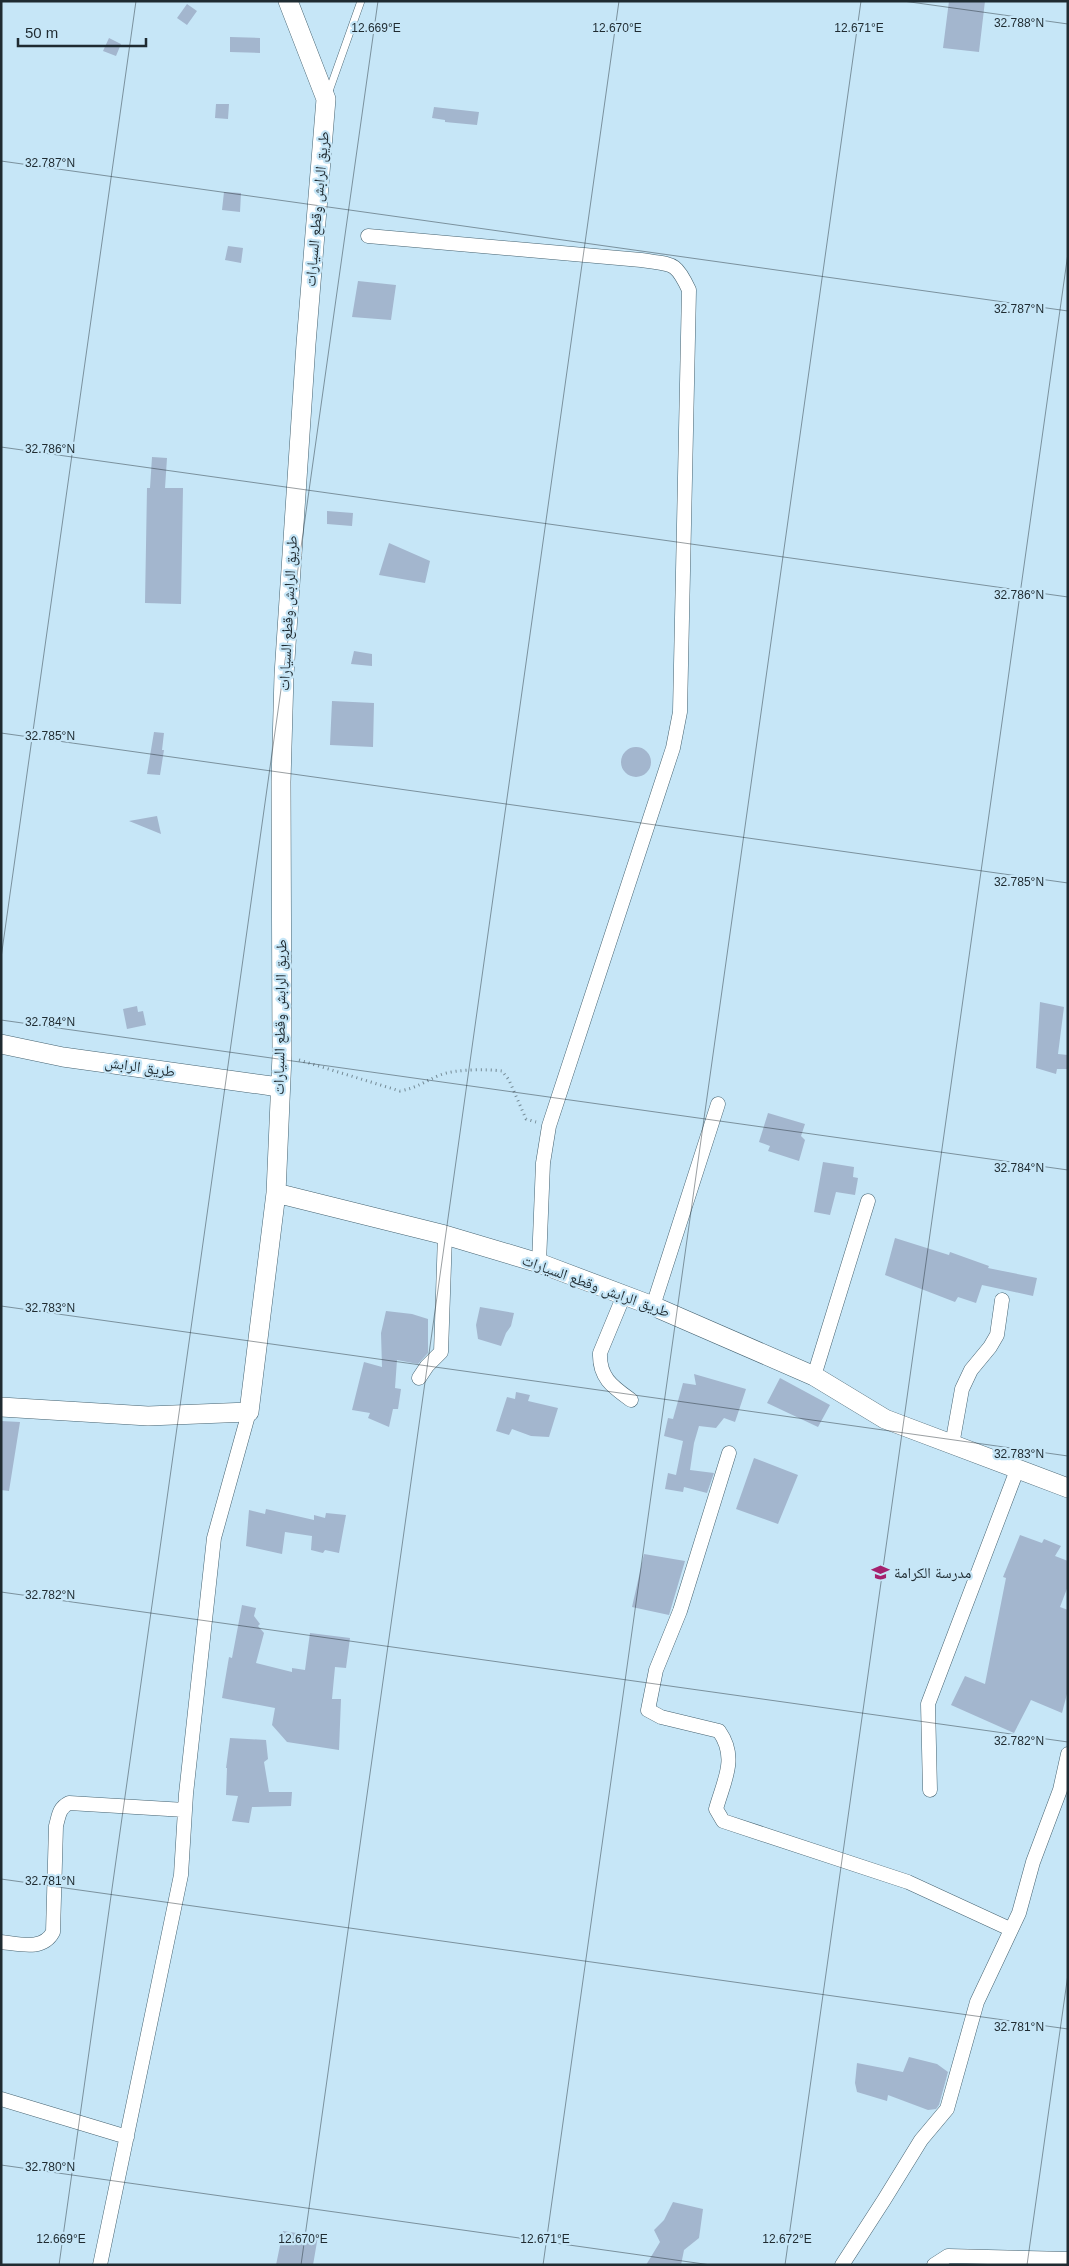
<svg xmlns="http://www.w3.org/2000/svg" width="1069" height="2266" viewBox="0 0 1069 2266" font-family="Helvetica,'Noto Naskh Arabic',sans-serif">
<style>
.building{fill:#a3b6ce}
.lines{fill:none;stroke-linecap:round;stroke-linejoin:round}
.lane-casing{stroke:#466371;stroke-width:8}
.street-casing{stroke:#466371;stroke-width:15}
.secondary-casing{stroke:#466371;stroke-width:20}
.path{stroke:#738994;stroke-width:3;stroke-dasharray:1 4;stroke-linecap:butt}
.lane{stroke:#fff;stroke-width:7}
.street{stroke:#fff;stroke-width:14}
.secondary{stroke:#fff;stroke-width:19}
.ticks{fill:none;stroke:#1f2b31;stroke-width:1;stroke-opacity:0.45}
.labels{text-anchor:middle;stroke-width:4.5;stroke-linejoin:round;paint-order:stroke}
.street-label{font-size:15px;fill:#1f2b31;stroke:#c6e6f7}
.poi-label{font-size:15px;fill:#1f2b31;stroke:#c6e6f7;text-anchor:start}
.ticks-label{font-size:12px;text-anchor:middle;fill:#1f2b31;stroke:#c6e6f7;stroke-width:4.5;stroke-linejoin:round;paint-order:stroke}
</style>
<rect width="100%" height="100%" fill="#c6e6f7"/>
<!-- building -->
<path class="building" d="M949,1H985L979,52L943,48Z
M187,4L197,11L187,25L177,18Z
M230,37L260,38V53L230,52Z
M109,38L121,44L116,56L103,51Z
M216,104H229L228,119L215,118Z
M434,107L479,112L477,125L445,122V120L432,118Z
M224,192L241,193L240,212L222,210Z
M228,246L243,248L241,263L225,260Z
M358,281L396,285L391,320L352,317Z
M152,457L167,458L165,488H183L181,604L145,603L147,488H150Z
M327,511L353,513L352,526L327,524Z
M389,543L430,561L425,583L379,575Z
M354,651L372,654V666L351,664Z
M332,701L374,703L373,747L330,745Z
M154,732L164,733L162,750H164L160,775L147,774Z
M621 762a15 15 0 1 1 30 0a15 15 0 1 1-30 0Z
M157,816L161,834L129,821Z
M1040,1002L1064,1007L1058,1054L1068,1055V1069H1057L1056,1074L1036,1068Z
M137,1006L138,1012L143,1011L146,1025L127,1029L123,1009Z
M768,1113L805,1124L801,1136L805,1140L799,1161L768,1151L770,1146L759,1142Z
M823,1162L854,1167L853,1177L858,1178L855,1195L836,1192L830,1215L814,1212Z
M895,1238L949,1255L950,1252L989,1266L988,1268L1037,1278L1033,1296L982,1285L976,1303L958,1297L955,1302L885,1275Z
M480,1307L514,1313L511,1326L506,1333L501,1346L478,1339L476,1325Z
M386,1311L412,1314L428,1319V1353L418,1364L397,1360L395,1388L401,1389L398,1409H393L389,1427L368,1418L370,1413L352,1410L364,1362L382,1367L381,1333Z
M694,1374L746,1389L735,1422L724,1418L716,1428L699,1426L694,1443L690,1470L714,1473L707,1493L684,1487L683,1492L665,1489L668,1473L676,1475L683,1441L664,1436L668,1418L673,1419L683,1383L696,1385Z
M780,1378L830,1405L818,1427L767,1403Z
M516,1392L530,1395L528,1401L558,1408L549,1437L531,1436L512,1429L509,1435L496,1431L507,1397L515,1399Z
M1,1421L20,1422L9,1491L1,1490Z
M754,1458L798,1475L778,1524L736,1509Z
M266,1509L314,1520V1515L325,1518L326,1513L346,1515L339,1553L325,1550L323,1553L311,1550L312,1536L285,1532L282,1554L246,1546L249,1510L265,1514Z
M1020,1535L1042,1543L1044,1539L1061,1546L1055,1556L1068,1561V1586L1060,1607L1068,1610V1690L1062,1713L1031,1700L1014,1733L951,1705L965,1676L985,1684L1006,1578L1003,1577Z
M644,1554L685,1561L669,1615L632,1607Z
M242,1605L256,1608L254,1616L260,1624L258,1626L264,1633L256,1663L292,1672V1668L305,1670L310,1633L350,1638L346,1668L335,1667L332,1699H341L339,1750L287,1742L272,1725L275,1708L222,1698L229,1657L232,1658Z
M230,1738L266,1740L268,1759L264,1762L269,1792H292L291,1806L252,1807L249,1823L232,1821L238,1796L226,1795L227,1768H226Z
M909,2057L937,2064L948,2072L939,2105L936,2109L928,2110L888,2095L887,2101L857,2092L855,2083L857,2063L903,2072Z
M673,2202L703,2209L699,2238L684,2250L681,2265H646L660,2242L654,2230L664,2220Z
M283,2231L318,2236L313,2265H276Z"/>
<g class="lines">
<defs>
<path id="lane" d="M328,94L361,1"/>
<path id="street" d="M368,236L641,260C672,265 675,260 689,290L680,712L673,748L549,1126L543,1163L539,1263
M624,1295L600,1353C599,1378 613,1387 631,1400
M653,1306L718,1104
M814,1376L868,1201
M419,1378L427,1366L441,1352L445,1235
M952,1445L962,1389L971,1370L990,1347L997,1335L1002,1300
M729,1453L680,1611L656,1670L648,1710L661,1717L719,1731C738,1758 724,1780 716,1809L723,1821L908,1882L1010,1929
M930,1790L928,1704L1017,1470
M1,1942C20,1944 43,1951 53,1932L56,1826C59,1815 59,1808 69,1803L185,1810
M1,2099L127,2137
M100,2265L181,1875L186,1794L214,1538L249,1412
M842,2265L884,2200L921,2140L947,2109L977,2002L1019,1913L1033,1862L1060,1790L1068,1754
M934,2265L948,2256L1068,2259"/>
<path id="secondary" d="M288,1L326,99L306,344L284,675L281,782L282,1055L276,1193L445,1235L539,1263L653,1306L814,1376L885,1419L1068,1488
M1,1044L63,1057L279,1087
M1,1407L148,1416L249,1412L276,1193"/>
</defs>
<!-- lane casing -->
<use href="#lane" class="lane-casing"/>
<!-- street casing -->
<use href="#street" class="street-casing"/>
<!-- secondary casing -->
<use href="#secondary" class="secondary-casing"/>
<!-- path -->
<path class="path" d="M299,1060L400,1091C417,1088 425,1081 440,1075C455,1069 487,1069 502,1071L509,1080L526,1119L536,1122"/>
<!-- lane -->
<use href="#lane" class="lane"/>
<!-- street -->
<use href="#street" class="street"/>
<!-- secondary -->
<use href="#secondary" class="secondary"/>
</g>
<!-- ticks -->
<path class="ticks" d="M903,1L1068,24M1,161L1068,311M1,447L1068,597M1,733L1068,883M1,958L136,1M1,1020L1068,1170M1,1306L1068,1456M1,1592L1068,1742M1,1879L1068,2029M1,2165L711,2265M59,2265L378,1M301,2265L619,1M543,2265L861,1M785,2265L1068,253M1027,2265L1068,1974"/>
<!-- icons -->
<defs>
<symbol id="school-bare" viewBox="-9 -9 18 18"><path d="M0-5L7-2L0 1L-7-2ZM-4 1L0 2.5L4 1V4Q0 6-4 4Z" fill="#a5216e" stroke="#c6e6f7" stroke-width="2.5" paint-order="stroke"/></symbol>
</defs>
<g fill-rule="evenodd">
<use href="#school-bare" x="868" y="1560" width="25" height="25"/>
</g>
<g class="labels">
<!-- street labels -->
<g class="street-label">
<text transform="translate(317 209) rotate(-85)" y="5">طريق الرابش وقطع السيارات</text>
<text transform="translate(288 613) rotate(-87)" y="5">طريق الرابش وقطع السيارات</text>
<text transform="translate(280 1017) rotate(-89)" y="5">طريق الرابش وقطع السيارات</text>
<text transform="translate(140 1067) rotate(8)" y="5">طريق الرابش</text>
<text transform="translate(596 1286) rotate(20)" y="5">طريق الرابش وقطع السيارات</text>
</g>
<!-- poi labels -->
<g class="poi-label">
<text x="894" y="1578">مدرسة الكرامة</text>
</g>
</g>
<g class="ticks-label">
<text x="1019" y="27">32.788°N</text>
<text x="376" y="32">12.669°E</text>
<text x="617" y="32">12.670°E</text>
<text x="859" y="32">12.671°E</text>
<text x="50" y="167">32.787°N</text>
<text x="1019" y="313">32.787°N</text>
<text x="50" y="453">32.786°N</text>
<text x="1019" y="599">32.786°N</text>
<text x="50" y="740">32.785°N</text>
<text x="1019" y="886">32.785°N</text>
<text x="50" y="1026">32.784°N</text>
<text x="1019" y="1172">32.784°N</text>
<text x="50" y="1312">32.783°N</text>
<text x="1019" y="1458">32.783°N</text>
<text x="50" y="1599">32.782°N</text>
<text x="1019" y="1745">32.782°N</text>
<text x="50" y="1885">32.781°N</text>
<text x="1019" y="2031">32.781°N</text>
<text x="50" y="2171">32.780°N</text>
<text x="61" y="2243">12.669°E</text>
<text x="303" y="2243">12.670°E</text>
<text x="545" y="2243">12.671°E</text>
<text x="787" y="2243">12.672°E</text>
</g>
<!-- border -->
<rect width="1069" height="2266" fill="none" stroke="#1f2b31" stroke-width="5"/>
<!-- scale -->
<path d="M18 38v8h128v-8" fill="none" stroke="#1f2b31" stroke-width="2.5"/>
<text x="25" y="38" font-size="15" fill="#1f2b31" stroke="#c6e6f7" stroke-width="4" paint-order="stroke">50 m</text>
</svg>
